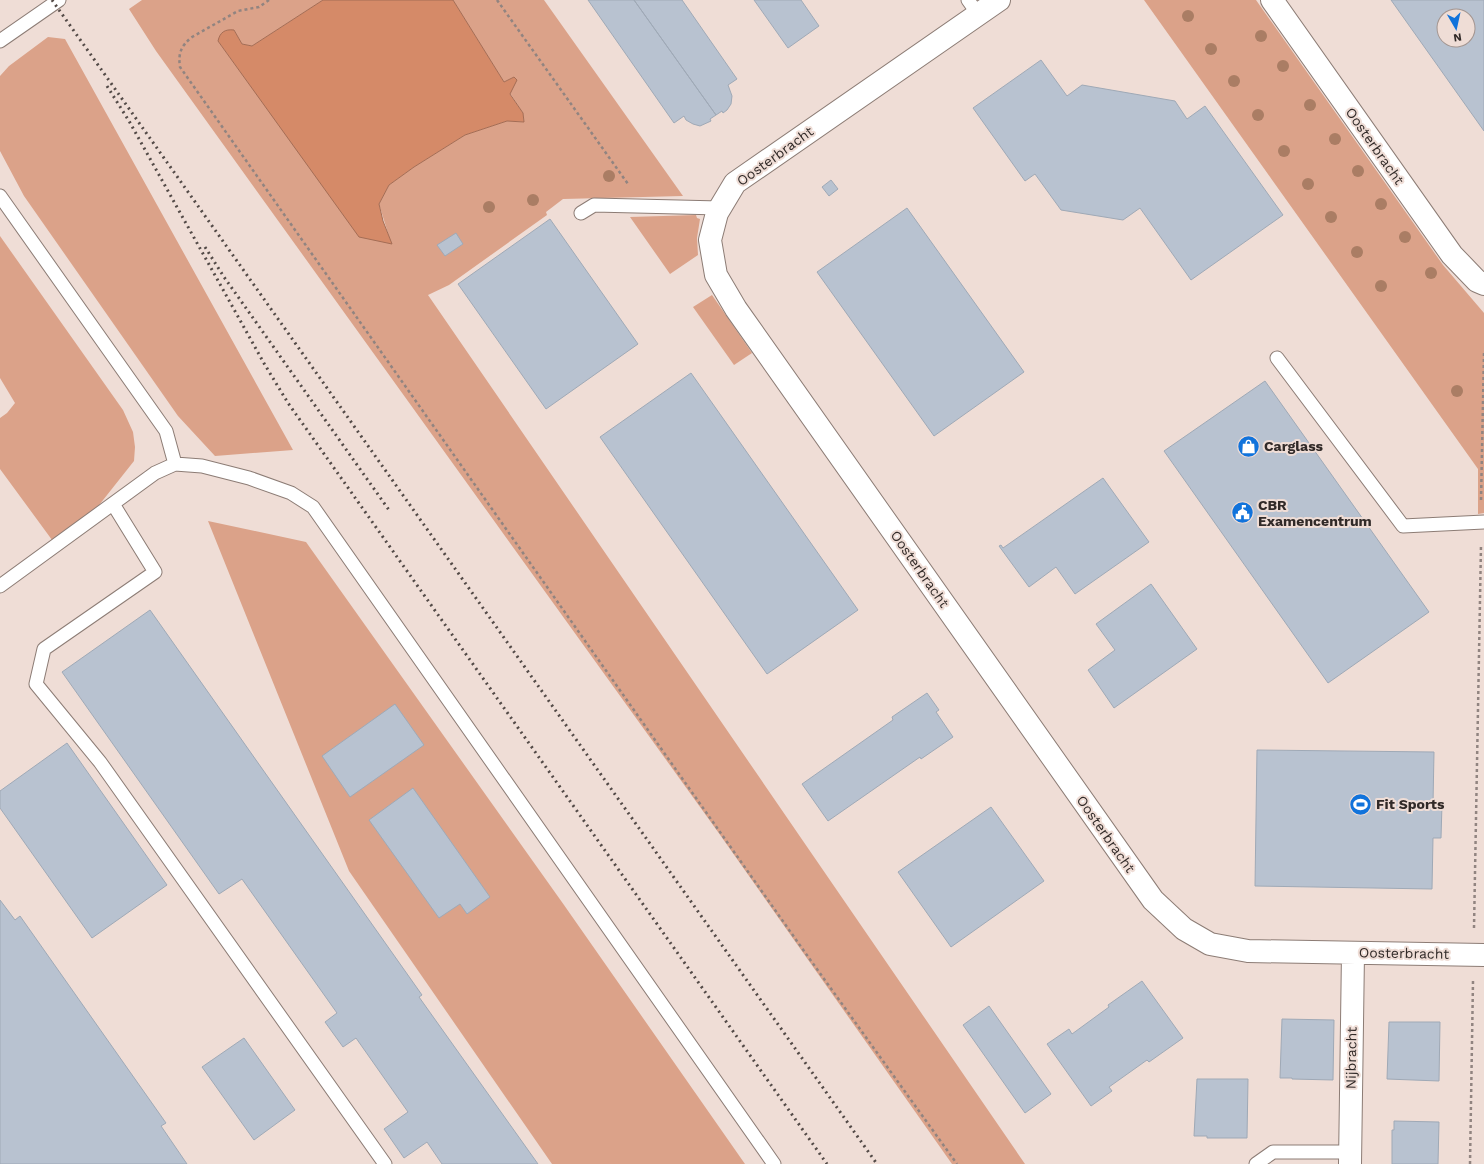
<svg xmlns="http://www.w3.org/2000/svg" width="1484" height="1164" viewBox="0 0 1484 1164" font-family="'Work Sans',sans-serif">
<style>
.green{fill:#dba289}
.water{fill:#d58a68;stroke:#a46d55}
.building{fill:#b8c2d0;stroke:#9fa9b6;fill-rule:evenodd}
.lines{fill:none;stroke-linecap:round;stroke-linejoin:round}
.service-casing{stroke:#8c7c75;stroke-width:15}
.minor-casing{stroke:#8c7c75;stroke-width:24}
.path{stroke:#918480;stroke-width:2.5;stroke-dasharray:3 3;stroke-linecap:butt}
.service{stroke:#fff;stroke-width:13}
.minor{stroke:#fff;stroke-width:22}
.rail{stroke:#534a47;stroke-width:3;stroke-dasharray:2 4;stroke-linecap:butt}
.tree{fill:#aa7d64}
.labels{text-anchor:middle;stroke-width:4;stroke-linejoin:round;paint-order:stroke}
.street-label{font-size:14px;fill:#312a28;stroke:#efddd6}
.poi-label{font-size:14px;font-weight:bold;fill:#312a28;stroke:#efddd6;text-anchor:start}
</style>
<rect width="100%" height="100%" fill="#efddd6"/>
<!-- green -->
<path class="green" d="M142,0H323L252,46L242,44L234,30H227L218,41L248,82L391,243L379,204L389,185L414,167L465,135L507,121L524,122L523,113L510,93L514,77L504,82L453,0H544L683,196L563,199L546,212L547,215L449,285L428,295L1025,1164H952L718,832L156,51L129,9Z
M1144,0H1256L1443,265L1484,313V513L1478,514V469Z
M48,37L65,39L293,450L215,456L178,416L24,196L0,151V76L9,66Z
M696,215L697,218L700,219L697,238L698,255L670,274L630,217Z
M0,236L123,410L133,432L135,447L134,461L92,514L55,544L0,469V418L7,413L15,403L0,378Z
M712,295L752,353L734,365L693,307Z
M208,521L306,542L564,905L745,1164H552L349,871Z"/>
<!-- water -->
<path class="water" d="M323,0H453L504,82L514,77L517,80L510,94L523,113L524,122L507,121L465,135L414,167L389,185L379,204L383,221L392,244L359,237L218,41C220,32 225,29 234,30L242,44L252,46Z"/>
<!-- building -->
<path class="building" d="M588,0H634L716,115L710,119L711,121L700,126L693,124L686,120L684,116L674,123Z
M634,0H682L737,79L728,85L732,96L731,104L727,110L723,113L722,111L716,115Z
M754,0H801L819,26L788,48Z
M1391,0H1484V131ZM1444,16H1468V40H1444Z
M1041,60L1067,96L1082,85L1175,101L1187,119L1205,106L1283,215L1191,280L1140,208L1123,220L1061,210L1035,174L1025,181L973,108Z
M831,180L838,189L829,196L822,187Z
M907,208L1024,372L934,436L817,272Z
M550,219L638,344L546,409L458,284Z
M456,233L463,244L445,256L437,245Z
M691,373L858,610L767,674L600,437Z
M1265,381L1429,612L1328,683L1164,451Z
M1103,478L1149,542L1075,594L1056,567L1029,587L999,546L1001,545L1003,548Z
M1151,584L1197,649L1114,708L1088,670L1115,650L1096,624Z
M150,610L422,995L419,997L538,1164H442L427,1142L404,1158L384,1129L408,1112L356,1038L343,1047L325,1022L337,1013L242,879L219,894L62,672Z
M927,693L939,710L936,712L953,737L921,759L920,757L828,821L802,784L893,720L892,717Z
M395,704L424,745L350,797L322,756Z
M67,743L167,885L92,938L0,808V791Z
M1257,750L1434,752L1433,804H1442L1441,838H1433L1432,889L1255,886Z
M413,788L490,897L467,914L460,904L439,918L369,820Z
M991,807L1044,881L951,947L898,872Z
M0,900L15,920L20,916L166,1123L161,1126L187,1164H0Z
M1142,981L1183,1038L1149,1062L1147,1060L1109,1087L1112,1091L1091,1106L1047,1044L1069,1029L1072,1034L1109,1007L1108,1005Z
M989,1006L1051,1094L1025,1113L963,1025Z
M1282,1019L1334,1020L1333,1080L1292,1079V1078H1280Z
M1389,1022H1440L1439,1081L1387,1079Z
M244,1038L295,1110L254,1140L202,1067Z
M1197,1079H1248L1247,1138H1207V1136H1194Z
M1394,1121L1439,1122L1438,1164H1392V1130H1394Z"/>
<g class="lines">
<defs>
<path id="service" d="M968,0L978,14
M0,41L59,0
M0,196L166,431L175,464
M581,213L594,205L720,208
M1277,358L1403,526L1484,522
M113,504L155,572L44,649L36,684L100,762L385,1164
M0,586L155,473L175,464L202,466L249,478L291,493L313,507L774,1164
M1256,1164L1273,1152H1350"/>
<path id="minor" d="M999,0L735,183L717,213L710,240L716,275L736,309L1153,900L1184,929L1210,944L1248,951L1484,955
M1272,0L1452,255L1477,281L1484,284
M1350,1164L1353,953"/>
</defs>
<!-- service casing -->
<use href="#service" class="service-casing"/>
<!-- minor casing -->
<use href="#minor" class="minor-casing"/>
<!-- path -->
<path class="path" d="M269,0L259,7L238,11L192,37C181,46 178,53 180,67L804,951L957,1164
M497,0L628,184
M1481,500L1484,353
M1474,928L1481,545
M1470,1164L1473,981"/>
<!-- service -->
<use href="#service" class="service"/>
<!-- minor -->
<use href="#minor" class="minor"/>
<!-- rail -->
<path class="rail" d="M52,0L877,1164
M107,86L129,121L265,365L288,403L827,1164
M205,247L224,277L389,510"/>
</g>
<!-- trees -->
<g class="tree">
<circle cx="1188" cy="16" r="6"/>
<circle cx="1261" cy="36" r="6"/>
<circle cx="1211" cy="49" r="6"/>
<circle cx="1283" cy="66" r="6"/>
<circle cx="1234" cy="81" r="6"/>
<circle cx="1310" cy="105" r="6"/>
<circle cx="1258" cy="115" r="6"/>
<circle cx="1335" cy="139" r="6"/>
<circle cx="1284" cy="151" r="6"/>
<circle cx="1358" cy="171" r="6"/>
<circle cx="609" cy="176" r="6"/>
<circle cx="1308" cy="184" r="6"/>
<circle cx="533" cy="200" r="6"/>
<circle cx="1381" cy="204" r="6"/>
<circle cx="489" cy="207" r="6"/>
<circle cx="1331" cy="217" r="6"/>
<circle cx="1405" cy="237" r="6"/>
<circle cx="1357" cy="252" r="6"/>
<circle cx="1431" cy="273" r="6"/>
<circle cx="1381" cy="286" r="6"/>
<circle cx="1457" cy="391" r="6"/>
</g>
<!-- icons -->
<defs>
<symbol id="shop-disc" viewBox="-11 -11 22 22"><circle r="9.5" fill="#1173db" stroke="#efddd6"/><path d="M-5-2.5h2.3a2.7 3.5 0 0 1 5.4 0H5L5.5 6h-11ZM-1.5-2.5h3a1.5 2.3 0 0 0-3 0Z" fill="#fff"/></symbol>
<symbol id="civic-disc" viewBox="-11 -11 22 22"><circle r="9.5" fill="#1173db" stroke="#efddd6"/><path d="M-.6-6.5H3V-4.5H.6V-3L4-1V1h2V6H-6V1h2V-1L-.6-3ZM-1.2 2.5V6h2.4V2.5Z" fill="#fff"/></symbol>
<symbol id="stadium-disc" viewBox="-11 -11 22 22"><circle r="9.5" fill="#1173db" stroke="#efddd6"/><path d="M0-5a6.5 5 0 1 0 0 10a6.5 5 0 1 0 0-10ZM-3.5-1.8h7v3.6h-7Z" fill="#fff"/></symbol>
</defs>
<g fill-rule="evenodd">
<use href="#shop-disc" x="1236" y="434" width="25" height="25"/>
<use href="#civic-disc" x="1230" y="500" width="25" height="25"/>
<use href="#stadium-disc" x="1348" y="792" width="25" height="25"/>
</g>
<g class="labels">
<!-- street labels -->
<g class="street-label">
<text transform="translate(1375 146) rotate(55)" y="5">Oosterbracht</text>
<text transform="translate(775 156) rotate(-36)" y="5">Oosterbracht</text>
<text transform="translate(920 569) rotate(55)" y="5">Oosterbracht</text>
<text transform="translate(1106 834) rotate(55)" y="5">Oosterbracht</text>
<text transform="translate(1404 953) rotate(1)" y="5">Oosterbracht</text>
<text transform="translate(1351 1058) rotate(-89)" y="5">Nijbracht</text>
</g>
<!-- poi labels -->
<g class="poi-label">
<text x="1264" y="451">Carglass</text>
<text x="1258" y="510">CBR<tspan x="1258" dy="16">Examencentrum</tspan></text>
<text x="1376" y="809">Fit Sports</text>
</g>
</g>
<!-- north arrow -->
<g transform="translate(1456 28) rotate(171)"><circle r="19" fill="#efddd6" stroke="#a39590"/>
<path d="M0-3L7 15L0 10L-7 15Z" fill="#1173db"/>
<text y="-6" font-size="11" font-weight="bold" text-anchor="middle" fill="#312a28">N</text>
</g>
</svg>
